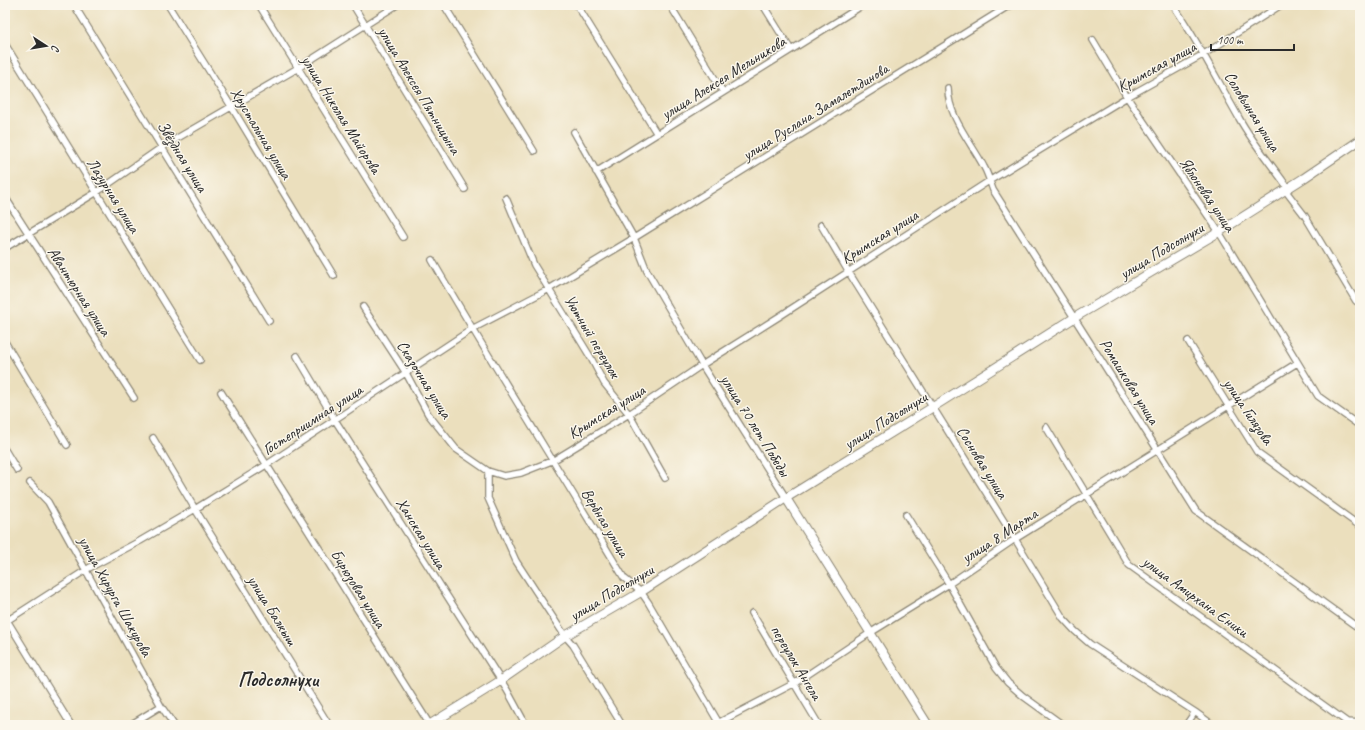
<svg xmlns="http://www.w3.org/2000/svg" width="1365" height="730" viewBox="0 0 1365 730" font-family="Caveat,sans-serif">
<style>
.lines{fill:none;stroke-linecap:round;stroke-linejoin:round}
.street-casing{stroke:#8b8574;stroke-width:8}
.secondary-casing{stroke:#8b8574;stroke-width:10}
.street{stroke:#fff;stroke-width:5.5}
.secondary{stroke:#fff;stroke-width:8}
.labels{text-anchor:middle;stroke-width:3;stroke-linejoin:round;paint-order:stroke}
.street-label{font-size:16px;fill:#2b2b2b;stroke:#fbf7ec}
.district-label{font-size:20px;font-weight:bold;fill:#2b2b2b;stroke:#fbf7ec}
</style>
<rect width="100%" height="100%" fill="#fbf7ec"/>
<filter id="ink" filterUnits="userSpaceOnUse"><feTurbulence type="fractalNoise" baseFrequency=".025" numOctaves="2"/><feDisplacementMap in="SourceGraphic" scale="8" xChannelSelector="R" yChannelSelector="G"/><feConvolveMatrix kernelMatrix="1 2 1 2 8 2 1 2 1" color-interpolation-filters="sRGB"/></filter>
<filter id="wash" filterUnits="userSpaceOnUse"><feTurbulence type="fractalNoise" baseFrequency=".012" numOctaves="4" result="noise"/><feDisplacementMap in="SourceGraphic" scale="16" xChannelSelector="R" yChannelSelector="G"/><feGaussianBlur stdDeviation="0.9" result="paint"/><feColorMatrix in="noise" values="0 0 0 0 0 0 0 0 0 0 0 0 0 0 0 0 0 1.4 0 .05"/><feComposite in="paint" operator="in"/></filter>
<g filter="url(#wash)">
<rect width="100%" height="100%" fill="#ebdfbd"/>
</g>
<g filter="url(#ink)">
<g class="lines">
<defs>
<path id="street" d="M74,5L269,321
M168,5L231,106L334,276
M259,5L403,237
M353,5L465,189
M444,5L534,151
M577,5L657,134
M670,5L723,92
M763,5L791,50
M1173,5C1198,41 1217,80 1239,118C1252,142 1272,165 1288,188
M1093,40L1127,97L1219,232L1318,396L1360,426
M5,44L200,360
M948,88C948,117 971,142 984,167C988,174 990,182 993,190L1094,349L1196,511L1360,629
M574,132L634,238L647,271L702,365L786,498
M596,172L863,5
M1285,190L1305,216L1356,301
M5,197L134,398
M506,198L534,265L591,358L604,383L629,414L665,478
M821,225L848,271L1015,539L1063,618L1075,631L1090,644L1195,712L1213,725
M5,248L97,192L162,147L298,68L397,5
M432,260C494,367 560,471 624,578L641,592L648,602L720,725
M363,307L406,373L428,414L456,449L488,471L504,476L521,473L554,460L629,414L702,365L780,316L989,181L1127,97L1204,54L1281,5
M1188,341L1257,452L1360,526
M5,342L67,445
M297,356L335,420L507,690L526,725
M221,392L430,725
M1046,427L1129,565L1347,722L1360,723
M153,438L195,509L329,725
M5,450L17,470
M488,471V498L516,561L565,636L573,645L622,725
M30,483L48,502L161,706L174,725
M906,515L949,584L996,668L1008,683L1023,696L1063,725
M752,613L819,725
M5,617L71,725
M5,622L89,568L140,541L195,509L266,465L472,329L549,289L634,238L1010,5
M130,725L161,706
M714,725L795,683L870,633L949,584L1015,539L1297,363
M1186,725L1195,712"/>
<path id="secondary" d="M786,498L928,725
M429,725L500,681L565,636L641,592L786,498L933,407L1074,318L1219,232L1304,178L1360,140"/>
</defs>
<!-- street casing -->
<use href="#street" class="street-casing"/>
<!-- secondary casing -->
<use href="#secondary" class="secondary-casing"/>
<!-- street -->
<use href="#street" class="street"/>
<!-- secondary -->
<use href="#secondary" class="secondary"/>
</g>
</g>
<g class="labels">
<!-- street labels -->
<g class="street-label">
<text transform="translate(1156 66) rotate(-29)" y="6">Крымская улица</text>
<text transform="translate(723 77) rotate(-32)" y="6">улица Алексея Мельникова</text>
<text transform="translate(420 90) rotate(59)" y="6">улица Алексея Пятницына</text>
<text transform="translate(815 111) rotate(-32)" y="6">улица Руслана Замалетдинова</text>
<text transform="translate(1253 111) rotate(58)" y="6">Соловьиная улица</text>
<text transform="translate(342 114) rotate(58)" y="6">улица Николая Майорова</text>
<text transform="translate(262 133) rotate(59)" y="6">Хрустальная улица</text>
<text transform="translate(183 156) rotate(58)" y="6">Звёздная улица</text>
<text transform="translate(1208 194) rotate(56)" y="6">Яблоневая улица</text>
<text transform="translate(114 195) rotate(58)" y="6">Лазурная улица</text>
<text transform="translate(879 236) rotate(-32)" y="6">Крымская улица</text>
<text transform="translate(1161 250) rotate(-31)" y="6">улица Подсолнухи</text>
<text transform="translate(80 291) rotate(57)" y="6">Авантюрная улица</text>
<text transform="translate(593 336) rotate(59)" y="6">Уютный переулок</text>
<text transform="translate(425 379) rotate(58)" y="6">Сказочная улица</text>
<text transform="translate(1130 381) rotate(58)" y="6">Ромашковая улица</text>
<text transform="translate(606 411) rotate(-32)" y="6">Крымская улица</text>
<text transform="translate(1249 411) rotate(56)" y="6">улица Гилязова</text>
<text transform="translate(312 419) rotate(-33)" y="6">Гостеприимная улица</text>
<text transform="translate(885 420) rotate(-32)" y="6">улица Подсолнухи</text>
<text transform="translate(756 425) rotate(58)" y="6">улица 70 лет Победы</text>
<text transform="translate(983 462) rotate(58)" y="6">Сосновая улица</text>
<text transform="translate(606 522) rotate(59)" y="6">Вербная улица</text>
<text transform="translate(422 533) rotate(58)" y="6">Ханская улица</text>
<text transform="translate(999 535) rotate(-33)" y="6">улица 8 Марта</text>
<text transform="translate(359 588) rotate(58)" y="6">Бирюзовая улица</text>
<text transform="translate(611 592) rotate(-31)" y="6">улица Подсолнухи</text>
<text transform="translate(116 596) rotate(61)" y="6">улица Хирурга Шакурова</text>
<text transform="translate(1196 596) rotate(36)" y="6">улица Амирхана Еники</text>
<text transform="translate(273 610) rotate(58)" y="6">улица Балкыш</text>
<text transform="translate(797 662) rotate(59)" y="6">переулок Ангела</text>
</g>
<!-- district labels -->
<g class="district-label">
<text x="278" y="686">Подсолнухи</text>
</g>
</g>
<!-- margin -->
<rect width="1365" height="730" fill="none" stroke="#fbf7ec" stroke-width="20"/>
<!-- north arrow -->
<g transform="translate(46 46) rotate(102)" stroke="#fbf7ec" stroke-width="3" paint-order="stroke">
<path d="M0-3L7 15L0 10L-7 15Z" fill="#2b2b2b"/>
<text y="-6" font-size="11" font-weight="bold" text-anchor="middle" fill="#2b2b2b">С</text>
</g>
<!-- scale -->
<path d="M1211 44v6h83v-6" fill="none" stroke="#2b2b2b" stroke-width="2"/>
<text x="1217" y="44" font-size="12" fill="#2b2b2b" stroke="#fbf7ec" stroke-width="3" paint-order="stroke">100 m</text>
</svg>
